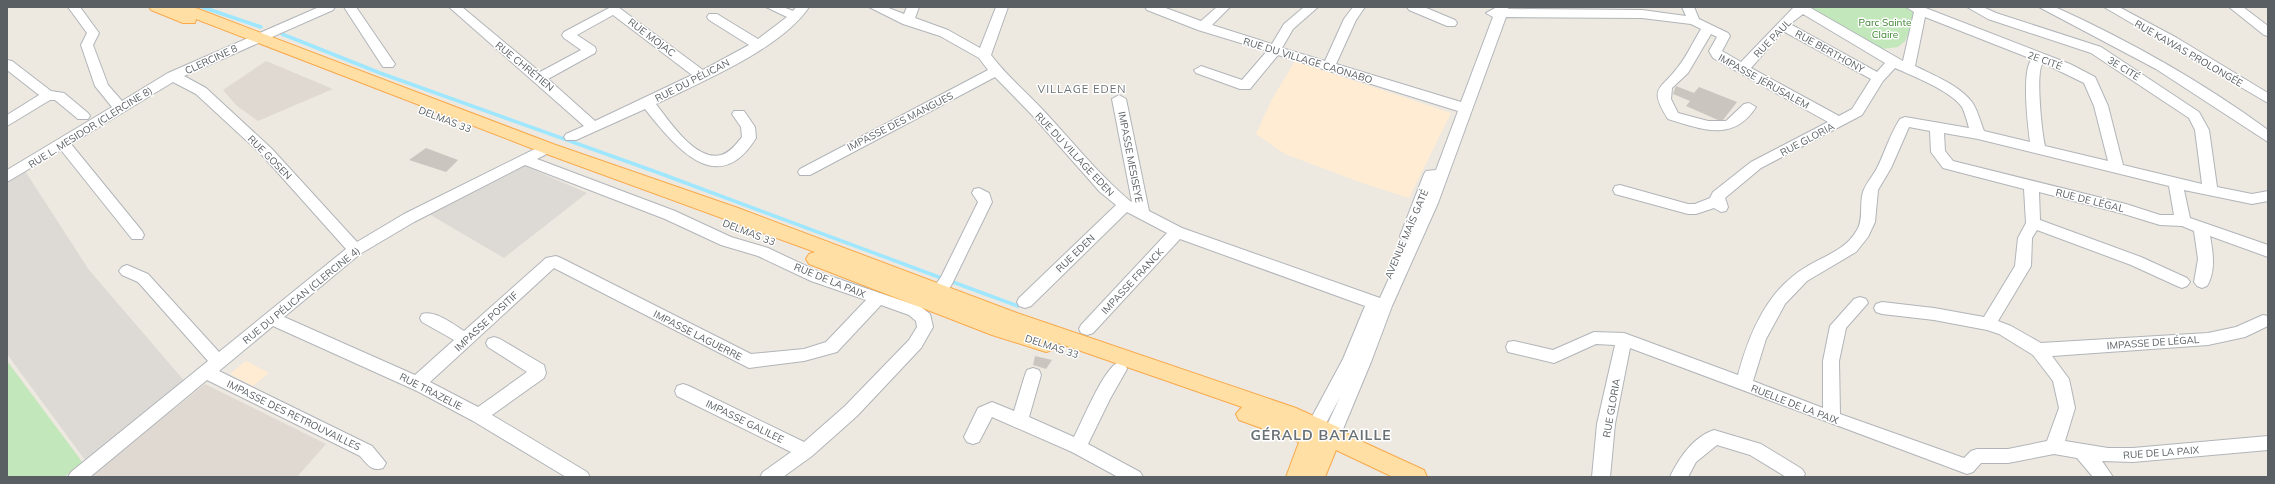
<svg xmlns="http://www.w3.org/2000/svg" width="2275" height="484" viewBox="0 0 2275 484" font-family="Mulish,sans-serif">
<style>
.commercial{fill:#ffecd3}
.industrial{fill:#dddad5}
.education{fill:#dfd9d1}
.green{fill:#c2e7ba}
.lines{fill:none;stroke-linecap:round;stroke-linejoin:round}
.stream{stroke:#9ee7ff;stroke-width:3.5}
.building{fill:#cac5bf}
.minor-casing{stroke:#b1b5b9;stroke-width:2}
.major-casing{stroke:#f9a94c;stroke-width:2}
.minor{fill:#fff;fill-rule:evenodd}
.major{fill:#ffdfa3;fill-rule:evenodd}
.labels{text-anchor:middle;stroke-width:3;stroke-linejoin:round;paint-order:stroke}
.park-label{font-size:10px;fill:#3a832e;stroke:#fff}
.street-label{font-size:10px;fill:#595f62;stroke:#fff}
.neighbourhood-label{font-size:11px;letter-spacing:1px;fill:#6a7174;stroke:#fff}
.district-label{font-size:14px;font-weight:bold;letter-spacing:1px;fill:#6a7174;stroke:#fff}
</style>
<rect width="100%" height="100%" fill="#ede8e0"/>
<!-- commercial -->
<path class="commercial" d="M1295,61L1451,113L1409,198L1365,184L1285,154L1256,134L1271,101Z
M246,361L269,373L253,386L230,374Z"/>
<!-- industrial -->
<path class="industrial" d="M525,166L587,193L504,258L429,214Z
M25,171L89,270L187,384L85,460L7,354V182Z"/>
<!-- education -->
<path class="education" d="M266,61L333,89L258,121L237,106L223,90Z
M205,384L326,444L297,477H89Z"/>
<!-- green -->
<path class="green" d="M1808,7H1907L1913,10L1914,23L1905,41L1898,47L1882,49Z
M7,361L83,463L64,477H7Z"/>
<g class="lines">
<!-- stream -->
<path class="stream" d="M202,7L261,27
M282,34L380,73L659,173L944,279
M950,281L1018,306"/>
</g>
<!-- building -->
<path class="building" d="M1676,86L1694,93L1699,87L1737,102L1723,120H1718L1686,106L1690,101L1673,94Z
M426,148L458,160L446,172L409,160Z
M1035,356L1052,360L1046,369L1033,365Z"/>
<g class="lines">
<defs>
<path id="minor" d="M68,7H80L99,33L93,45L108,85L122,101L168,73L319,7H335L333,10L184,76L206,88L272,149L357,242L404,214L547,143L552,145L554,148L552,151L537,159L675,211L731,237L768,248L821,273L921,307L930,314L933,327L921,348L857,416L812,456L783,477H760L763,472L791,452L677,396L675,391L677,386L683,384L689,386L804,442L845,406L909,340L917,327L916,321L909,315L881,305L837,352L804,361L749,368L554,268L430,382L478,407L527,372L488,347L486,343L488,339L494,337L500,339L544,365L546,373L544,378L492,415L587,472L590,477H566L473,421L417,391L273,326L219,371L372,446L386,463L383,468C372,472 367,464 360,456L207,380L90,477H68L71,472L208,361L138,282L122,275L119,271L122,267L127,265L148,274L219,352L346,249L262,155L196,94L173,82L71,144L142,231L144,235L142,239H132L61,150L7,182V170L112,107L95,86L81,45L87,33ZM525,165L665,219L721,245L758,256L811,281L866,300L826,342L804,349L751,354L561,258L556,256L546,258L464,331C453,324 435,310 422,314L420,318L422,322L454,340L415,375L284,317L360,254L414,222Z
M344,7H356L395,64L393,67H383Z
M449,7H462L540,72L581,50L564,38L562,35L564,32L611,7H618L703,70L749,45L709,20L707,17L709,14H717L758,39L787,17L766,7H783L793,11L796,7H809C781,49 701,82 656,104C669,121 696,162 721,155C730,153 737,143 742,137L741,127L732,114L734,111H744L755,127L756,138C717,201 673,144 645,109L576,140H566L564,137L566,134L584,126ZM613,15L692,75L595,121L548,79L595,53L596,50L595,47L577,35Z
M869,7H886L904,14L907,7H919L915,18L948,30L980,48L996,7H1008L991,55C1006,75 1026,92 1043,110C1072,141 1098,174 1130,201L1132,202L1112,99L1119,95L1126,99L1149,211L1182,228L1380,298L1406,241L1402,240L1400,236L1424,174L1426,171L1436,170L1458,111L1278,55L1250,89H1240L1196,73L1194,70L1201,66L1242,80L1267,51L1198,30L1147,10L1145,7H1163L1201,21L1217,7H1230L1212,25L1272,44L1284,24L1304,7H1318L1293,29L1282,48L1325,61L1344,19L1353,7H1365L1356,20L1336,64L1461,102L1493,17L1486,13L1497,7H1509L1508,9L1642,10L1686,16L1682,7H1694L1699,19L1728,33L1730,36L1722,51L1741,62L1794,7H1809L1903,61L1914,12L1906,7H1923L2070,64L2095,77L2108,106L2123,165L2202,184L2195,130L2189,118L2091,53L1988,19L1967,7H1983L1996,13L2101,47L2199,112L2209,130L2217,187L2252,194L2268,191V201L2252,204L2184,190L2190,218L2268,245V257L2210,236C2213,252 2216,271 2207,286L2202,288L2197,286L2194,282L2198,259L2194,231L2182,226L2160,225L2124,214L2039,192L2040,220L2141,257L2187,278L2190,282L2187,286L2182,288L2177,286L2131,265L2037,230L2032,238L2031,266L1998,321L2011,326L2041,343L2208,333L2236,327L2263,315L2268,316V326L2245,337L2208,345L2052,356L2069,379L2075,408L2065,441L2108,448H2133L2268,436V450L2133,462L2102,461L2113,477H2093L2077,458L2054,454L2008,463H1981L1973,472L1967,474L1630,348L1615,424L1610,477H1592L1597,424L1615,345L1596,344L1554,363L1508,352L1506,347L1508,342L1514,341L1553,350L1594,332L1624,333L1738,375C1749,334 1767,290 1806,267C1824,256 1846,250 1857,230C1864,219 1859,204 1863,192C1866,183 1873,176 1877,168C1885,152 1890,134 1900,119L1905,117L1969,128C1967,121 1965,113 1962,107C1951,91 1913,76 1895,68L1883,81L1862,115L1761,168L1725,198L1728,207L1726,211L1721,212L1714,208L1696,214H1688L1615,194L1613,190L1615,186L1620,185L1688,204H1695L1710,198L1713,192L1751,162L1828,122L1713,58L1709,51L1717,37L1711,34L1688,73L1672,88L1671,99L1678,113L1708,121H1726L1744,104L1749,103L1756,107C1733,143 1701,129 1668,119C1648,87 1660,91 1678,67C1687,56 1693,42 1701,29L1691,24L1642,18L1506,17L1438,203L1392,306L1371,362L1341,434L1338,439L1332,441L1326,439L1323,434L1340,397L1322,431L1316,433L1310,431L1307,426L1343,359L1365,306L1180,239L1093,333L1087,335L1081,333L1079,329L1081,325L1167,233L1127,212L1031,306L1025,308L1019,306L1017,302L1019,298L1116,205L1100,192L1032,115L995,77L810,175H800L798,172L800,169L988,70L979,58L940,36L903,24ZM1803,14L1885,63L1877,72L1790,24ZM1925,17L2032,59C2021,70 2028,126 2030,142L1984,131C1980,121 1978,111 1972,102C1959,85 1933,75 1915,66ZM1783,31L1871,79L1852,109L1839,116L1751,68ZM2043,63L2084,83L2094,106L2108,161L2045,146C2042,133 2035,71 2043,63ZM1909,127L1930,131L1931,152L1943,168L2024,189L2026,223L2018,238L2015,266L1984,317L1934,308L1882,302L1876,304L1874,308L1876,312L1882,314L1934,320L1987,330L1999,334L2033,355L2053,381L2059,408L2047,441L2008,449H1977L1971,451L1964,458L1840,414L1839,361L1846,328L1868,303L1866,299L1860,297L1854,299L1830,326L1823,361V408L1753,381L1766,339L1785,304L1807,281L1856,252L1868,237L1875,222L1878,190L1891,168ZM1944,133L1978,139L2169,186L2174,215H2160L2126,204L1953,161L1945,151Z
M1407,7H1424L1455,20L1457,23L1455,26H1447L1409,10Z
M2039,7H2055C2130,41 2201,81 2268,130V142L2156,69Z
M2104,7H2119L2177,38L2268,93V103Z
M2229,7H2243L2268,26V36L2264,35Z
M7,60L12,61L51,91L64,93L88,113L90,116L88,119H78L55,100H50L7,126V115L39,95L7,70Z
M979,188L989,193L992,202L952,284C947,292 944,298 934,295L931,291L941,277L978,202L972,193L974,189Z
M1119,362L1125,364L1127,369L1110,399L1088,444L1140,472L1143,477H1118L1072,452L992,417L979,442L973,444L967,442L964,437L978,408L992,402L1014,411L1025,375L1027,370L1033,368L1039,370L1041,375L1029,417L1074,437C1082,422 1104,367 1119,362Z
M1714,430L1761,444L1802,469L1805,474L1803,477H1786L1750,455L1717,445L1696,462L1688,477H1670C1679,458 1693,437 1714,430Z"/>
<path id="major" d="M149,7H193L553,144L738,208L1017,313L1296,408L1340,428L1352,437L1424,470L1427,477H1393L1336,450L1325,477H1286L1299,442L1239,420L1236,414L1242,407L1055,342L1056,344L1053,350L1046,352L992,335L809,264L806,259L809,254L815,252L541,152L196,19L195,23H183L151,10Z"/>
</defs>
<!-- minor casing -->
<use href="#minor" class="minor-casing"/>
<!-- major casing -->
<use href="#major" class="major-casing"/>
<!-- minor -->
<use href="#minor" class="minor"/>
<!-- major -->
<use href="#major" class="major"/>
</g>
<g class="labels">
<!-- park labels -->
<g class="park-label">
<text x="1885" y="26">Parc Sainte<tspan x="1885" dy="12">Claire</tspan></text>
</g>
<!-- street labels -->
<g class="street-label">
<text transform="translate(652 37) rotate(37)" y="4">RUE MOJAC</text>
<text transform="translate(1772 38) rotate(-46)" y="4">RUE PAUL</text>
<text transform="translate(1830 51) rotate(29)" y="4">RUE BERTHONY</text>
<text transform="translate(2189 53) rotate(30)" y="4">RUE KAWAS PROLONGÉE</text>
<text transform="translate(211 59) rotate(-25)" y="4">CLERCINE 8</text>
<text transform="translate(1308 60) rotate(17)" y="4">RUE DU VILLAGE CAONABO</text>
<text transform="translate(2045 60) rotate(20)" y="4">2E CITÉ</text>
<text transform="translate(525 66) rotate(39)" y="4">RUE CHRÉTIEN</text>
<text transform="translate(2124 68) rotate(32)" y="4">3E CITÉ</text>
<text transform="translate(692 80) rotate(-27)" y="4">RUE DU PÉLICAN</text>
<text transform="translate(1764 81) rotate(29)" y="4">IMPASSE JÉRUSALEM</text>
<text transform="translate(445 119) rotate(21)" y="4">DELMAS 33</text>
<text transform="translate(900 121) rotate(-27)" y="4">IMPASSE DES MANGUES</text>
<text transform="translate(90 127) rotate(-32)" y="4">RUE L. MESIDOR (CLERCINE 8)</text>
<text transform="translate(1807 139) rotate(-28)" y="4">RUE GLORIA</text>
<text transform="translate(1075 154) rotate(47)" y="4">RUE DU VILLAGE EDEN</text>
<text transform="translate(270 157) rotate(45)" y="4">RUE GOSEN</text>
<text transform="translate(1131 157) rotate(79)" y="4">IMPASSE MESISEYE</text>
<text transform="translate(2090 200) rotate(14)" y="4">RUE DE LÉGAL</text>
<text transform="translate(749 232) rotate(21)" y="4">DELMAS 33</text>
<text transform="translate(1406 234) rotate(-67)" y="4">AVENUE MAÏS GATÉ</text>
<text transform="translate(1075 253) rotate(-44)" y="4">RUE EDEN</text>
<text transform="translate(830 280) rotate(22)" y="4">RUE DE LA PAIX</text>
<text transform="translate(1132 281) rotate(-47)" y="4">IMPASSE FRANCK</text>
<text transform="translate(301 295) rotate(-39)" y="4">RUE DU PÉLICAN (CLERCINE 4)</text>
<text transform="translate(486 321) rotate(-43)" y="4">IMPASSE POSITIF</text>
<text transform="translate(698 335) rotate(27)" y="4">IMPASSE LAGUERRE</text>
<text transform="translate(2153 342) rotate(-4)" y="4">IMPASSE DE LÉGAL</text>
<text transform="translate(1052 346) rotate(18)" y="4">DELMAS 33</text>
<text transform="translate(431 391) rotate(27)" y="4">RUE TRAZELIE</text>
<text transform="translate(1795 404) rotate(21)" y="4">RUELLE DE LA PAIX</text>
<text transform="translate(1611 408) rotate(-80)" y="4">RUE GLORIA</text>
<text transform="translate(294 415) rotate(26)" y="4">IMPASSE DES RETROUVAILLES</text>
<text transform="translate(745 421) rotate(26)" y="4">IMPASSE GALILEE</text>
<text transform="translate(2161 452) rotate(-4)" y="4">RUE DE LA PAIX</text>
</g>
<!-- neighbourhood labels -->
<g class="neighbourhood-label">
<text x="1082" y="93">VILLAGE EDEN</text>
</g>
<!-- district labels -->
<g class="district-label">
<text x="1321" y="440">GÉRALD BATAILLE</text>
</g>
</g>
<!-- border -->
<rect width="2275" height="484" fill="none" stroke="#595f62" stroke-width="16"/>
</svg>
